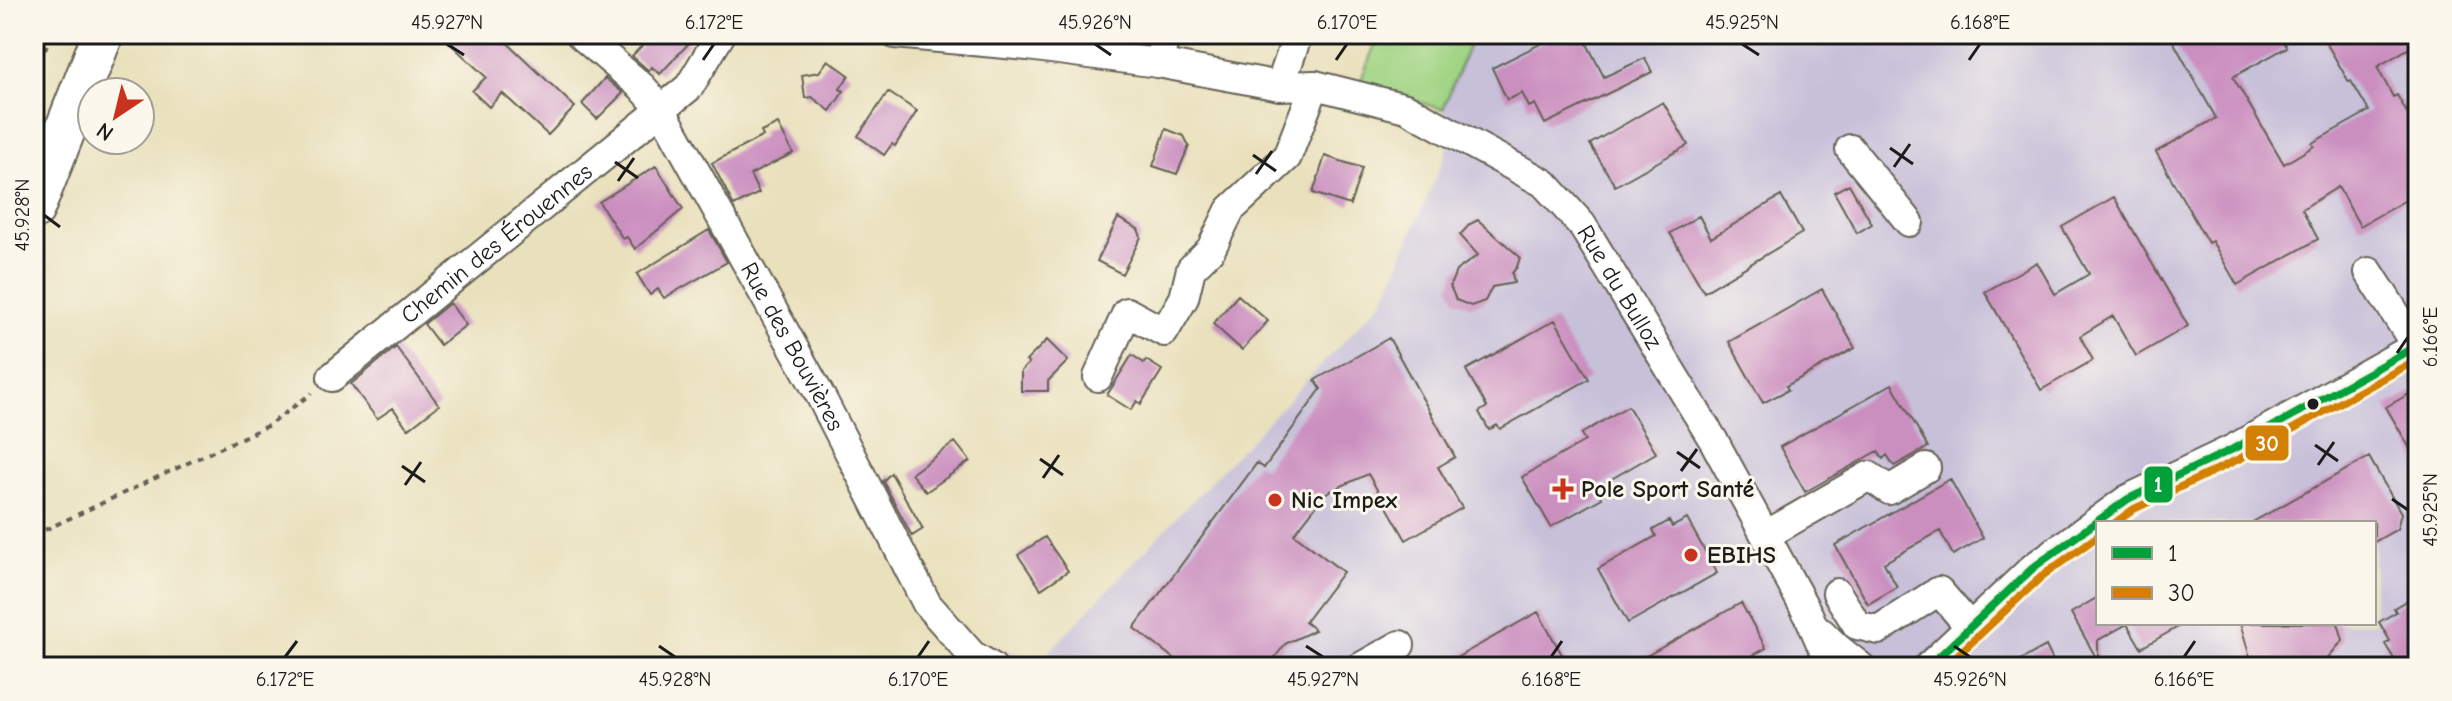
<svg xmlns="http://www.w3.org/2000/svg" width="2452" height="701" viewBox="0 0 2452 701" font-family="'Comic Neue',sans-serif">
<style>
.industrial{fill:#c7c0d9;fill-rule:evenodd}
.green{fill:#a1d484;stroke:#5e7850;stroke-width:2}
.building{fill:#ca8ebf}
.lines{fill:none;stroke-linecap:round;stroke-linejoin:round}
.minor-casing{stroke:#646154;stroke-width:32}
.highway-casing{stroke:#646154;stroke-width:44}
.path{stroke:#646154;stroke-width:4;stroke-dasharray:6 6;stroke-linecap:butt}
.minor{stroke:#fff;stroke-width:28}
.highway{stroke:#fff;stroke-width:40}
.bus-1-casing{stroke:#fbf7ec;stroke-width:14}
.bus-2-casing{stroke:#fbf7ec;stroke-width:14}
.bus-1{stroke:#00a13a;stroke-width:8}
.bus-2{stroke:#d38005;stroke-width:8}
.ticks{fill:none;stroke:#1c1c1c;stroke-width:3}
.bus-dot{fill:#1c1c1c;stroke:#fbf7ec;stroke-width:3}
.poi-dot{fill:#c8321e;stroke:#fbf7ec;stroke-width:3}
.labels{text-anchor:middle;stroke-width:6;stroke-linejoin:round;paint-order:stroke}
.street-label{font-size:24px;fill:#1c1c1c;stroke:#fbf7ec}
.poi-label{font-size:24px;font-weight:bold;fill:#1c1c1c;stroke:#fbf7ec;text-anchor:start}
.line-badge{stroke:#fbf7ec;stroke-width:3}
.badge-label{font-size:22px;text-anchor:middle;font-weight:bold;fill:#fff}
.neatline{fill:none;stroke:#1c1c1c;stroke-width:3}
.ticks-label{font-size:20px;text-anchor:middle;fill:#1c1c1c}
</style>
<rect width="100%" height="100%" fill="#fbf7ec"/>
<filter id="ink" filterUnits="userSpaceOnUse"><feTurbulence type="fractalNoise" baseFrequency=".0125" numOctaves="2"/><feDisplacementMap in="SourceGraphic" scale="16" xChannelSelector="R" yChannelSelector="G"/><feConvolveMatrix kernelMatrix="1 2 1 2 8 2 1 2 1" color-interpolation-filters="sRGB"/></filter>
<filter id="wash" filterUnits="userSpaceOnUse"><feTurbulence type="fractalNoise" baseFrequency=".006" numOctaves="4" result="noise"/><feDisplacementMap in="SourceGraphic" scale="32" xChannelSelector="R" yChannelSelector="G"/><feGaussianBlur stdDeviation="1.8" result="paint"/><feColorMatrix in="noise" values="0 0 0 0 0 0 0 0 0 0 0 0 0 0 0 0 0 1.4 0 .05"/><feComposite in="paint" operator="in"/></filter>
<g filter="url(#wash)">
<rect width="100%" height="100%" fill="#e9e0bc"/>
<!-- industrial -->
<path class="industrial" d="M1473,34H2418V667H938L956,650L939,639L1043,658L1384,299L1453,136L1443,109ZM2098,523H2374V623H2098Z"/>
<!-- green -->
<path class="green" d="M1379,34H1473L1443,109L1359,85Z"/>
<g id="blocks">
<!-- building -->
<path class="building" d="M440,34H498L575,107L548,135L502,93L489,107L472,91L486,77Z
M653,34H678L689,43L660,74L652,67L649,71L632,56Z
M1573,34H1582L1604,77L1645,58L1652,72L1545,124L1535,104L1529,107L1522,93L1507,100L1492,68L1550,39L1551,41L1562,36L1564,39Z
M2169,34H2280L2287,47L2233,77L2284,164L2314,146L2312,143L2369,111L2351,81L2349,82L2321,34H2418V43L2377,67L2393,97L2397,95L2418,132V193L2360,226L2338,187L2302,209L2318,239L2237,285L2212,241L2208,243L2156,152L2216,118Z
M828,60L849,75L840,89L844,91L830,111L812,97L805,98L802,75L819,72Z
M605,78L623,93L597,119L582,104Z
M888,92L917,111L895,146L892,144L884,155L858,136Z
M1663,102L1688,145L1615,186L1590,144Z
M778,124L793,153L750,175L759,193L734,206L712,163L763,136L761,132Z
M1166,129L1184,136L1189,146L1177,174L1153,166Z
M1325,156L1362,168L1350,205L1313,193Z
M656,166L683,209L635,249L627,237L623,239L599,202Z
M1849,184L1872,224L1857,233L1834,192Z
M1781,196L1802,233L1704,292L1670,233L1699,216L1711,238Z
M2114,197L2188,326L2136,356L2113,316L2080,336L2093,360L2041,390L1985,292L2037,262L2055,294L2089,274L2062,227Z
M1118,218L1138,229L1141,237L1122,274L1097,261Z
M1478,220L1520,257L1517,267L1512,273L1514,283L1492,287L1485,301L1471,306L1456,300L1450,286L1456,271L1478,255L1460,235L1470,224Z
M709,230L727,262L664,298L658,289L650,295L637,274Z
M1822,289L1855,348L1786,386L1788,390L1763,403L1729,342Z
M1238,295L1268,321L1242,350L1213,324Z
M450,303L466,325L440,345L424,324Z
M1555,320L1589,379L1500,429L1497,425L1489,430L1479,412L1487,407L1466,370Z
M1389,338L1455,457L1438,467L1462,508L1406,540L1368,474L1326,493L1294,534L1343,572L1305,622L1315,630L1285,644L1268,667H1185L1134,628L1257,463L1264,468L1321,389L1315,380Z
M1047,340L1068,361L1048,381V391H1021V371L1029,363L1026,361Z
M396,347L439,405L408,429L393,408L377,419L351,384Z
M1132,355L1144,363L1146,360L1162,370L1141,404L1137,401L1131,410L1107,395Z
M1892,384L1928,447L1894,466L1887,455L1883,459L1878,451L1805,492L1780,447Z
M2418,389V462L2386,407Z
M1628,406L1656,453L1596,488L1602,498L1551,527L1522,477L1585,441L1581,434Z
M955,442L970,461L926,492L911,474Z
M2369,457L2401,513L2397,529L2374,542V523H2251Z
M891,473L923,529L912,536L883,481Z
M1950,479L1983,538L1953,555L1940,531L1884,563L1897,587L1868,604L1835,545Z
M1687,519L1717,573L1628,623L1598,569L1656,536L1653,530L1669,521L1672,527Z
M1045,537L1068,571L1041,589L1018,555Z
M2418,594V667H2399L2385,644L2390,641L2379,622L2396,612L2394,608Z
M2098,597V623H2185L2141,648L2127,624L2098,640V661L2071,613Z
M1741,603L1766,648L1732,667H1627Z
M1538,612L1569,667H1440Z
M2240,623H2338L2343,640L2320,667H2253Z
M2046,646L2056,667H2008Z"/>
</g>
</g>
<g filter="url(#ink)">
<use href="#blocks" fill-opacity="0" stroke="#646154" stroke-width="2"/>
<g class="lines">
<defs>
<g id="minor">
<path id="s1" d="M580,34L642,87L661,109L821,397L927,604L972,655L992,667"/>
<path id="s2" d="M895,34L1028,46L1158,63L1280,86L1315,85L1406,108L1544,183L1582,225L1715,443L1809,616L1831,667"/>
<path d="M1158,63L1166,34"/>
<path d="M1280,86L1298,34"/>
<path d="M1850,149L1909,222"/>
<path d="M2369,272L2416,346"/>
<path id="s3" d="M332,377L689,87L721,34"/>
<path d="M1098,377L1127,312L1164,332L1184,298L1191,269L1211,249L1230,210L1287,157L1315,85"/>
<path d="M1766,535L1869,476L1889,490L1926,468"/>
<path d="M1837,593L1857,625L1878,630L1939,591L1969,626"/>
<path d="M1822,633L1836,647L1861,667"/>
<path d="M1361,667L1400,645"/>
<path d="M1928,667L2034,567L2128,499L2233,449L2418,345"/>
</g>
<path id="highway" d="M34,209L103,34"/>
</defs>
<!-- minor casing -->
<use href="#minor" class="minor-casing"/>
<!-- highway casing -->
<use href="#highway" class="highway-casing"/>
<!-- path -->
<path class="path" d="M34,72L52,34
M34,266L35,237
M34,535L269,425L312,393"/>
<!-- minor -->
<use href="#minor" class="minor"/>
<!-- highway -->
<use href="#highway" class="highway"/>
<defs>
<path id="bus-1" d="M1928,667L2034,567L2128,499L2233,449L2418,345"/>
<path id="bus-2" d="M2115,523L2134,509L2239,459L2418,359
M1945,667L2042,576L2098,536"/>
</defs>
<!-- bus-1 casing -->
<use href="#bus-1" class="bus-1-casing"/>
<!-- bus-2 casing -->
<use href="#bus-2" class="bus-2-casing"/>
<!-- bus-1 -->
<use href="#bus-1" class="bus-1"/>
<!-- bus-2 -->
<use href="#bus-2" class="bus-2"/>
</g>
</g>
<!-- ticks -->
<path class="ticks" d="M447,44L464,55M1095,44L1111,55M1742,44L1759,55M703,60L714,44M1336,60L1347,44M1969,60L1980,44M1890,148L1913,164M1253,155L1276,171M615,162L638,178M1894,167L1910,144M1256,174L1272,151M618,181L634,158M44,215L60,227M2397,353L2408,337M2315,445L2338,461M1677,452L1700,468M1040,459L1063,475M2318,465L2334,442M402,466L425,482M1681,471L1697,449M1043,478L1059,455M405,485L421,462M2392,499L2408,510M659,646L675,657M1306,646L1323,657M1954,646L1970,657M285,657L297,641M918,657L929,641M1551,657L1562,641M2184,657L2195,641"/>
<!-- markers -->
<circle class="bus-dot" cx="2313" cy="404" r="7"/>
<g class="poi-dot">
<path d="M1559 477h8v8h8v8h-8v8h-8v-8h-8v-8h8z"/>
<circle cx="1275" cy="500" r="8"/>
<circle cx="1691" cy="555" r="8"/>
</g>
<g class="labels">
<!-- street labels -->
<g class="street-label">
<text dy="8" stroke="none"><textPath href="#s3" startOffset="212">Chemin des Érouennes</textPath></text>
<text dy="8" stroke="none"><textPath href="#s2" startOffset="804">Rue du Bulloz</textPath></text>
<text dy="8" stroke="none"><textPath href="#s1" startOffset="382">Rue des Bouvières</textPath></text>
</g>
<!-- poi labels -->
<g class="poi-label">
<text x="1581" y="497">Pole Sport Santé</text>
<text x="1291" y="508">Nic Impex</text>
<text x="1707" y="563">EBIHS</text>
</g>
</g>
<g class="line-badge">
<rect x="2244" y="424" width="46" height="38" rx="8" fill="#d38005"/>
<rect x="2143" y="465" width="31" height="39" rx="8" fill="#00a13a"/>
</g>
<g class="badge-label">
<text x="2267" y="451">30</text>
<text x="2158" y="492">1</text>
</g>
<!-- margin -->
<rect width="2452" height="701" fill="none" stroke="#fbf7ec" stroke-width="88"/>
<!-- legend -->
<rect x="2096" y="521" width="280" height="104" fill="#fbf7ec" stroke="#a29f99" stroke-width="2"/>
<rect x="2112" y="547" width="40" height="12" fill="#00a13a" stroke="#a29f99" stroke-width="2"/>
<text x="2168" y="561" font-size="24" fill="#1c1c1c">1</text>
<rect x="2112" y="587" width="40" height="12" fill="#d38005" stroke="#a29f99" stroke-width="2"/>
<text x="2168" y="601" font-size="24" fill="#1c1c1c">30</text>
<!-- north arrow -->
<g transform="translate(116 116) rotate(215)"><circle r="38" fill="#fbf7ec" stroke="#a29f99" stroke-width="2"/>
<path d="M0-6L14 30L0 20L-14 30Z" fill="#c8321e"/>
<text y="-12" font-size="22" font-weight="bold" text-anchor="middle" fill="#1c1c1c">N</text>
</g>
<rect x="44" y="44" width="2364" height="613" class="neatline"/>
<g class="ticks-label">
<text x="447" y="29">45.927°N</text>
<text x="714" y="29">6.172°E</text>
<text x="1095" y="29">45.926°N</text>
<text x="1347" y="29">6.170°E</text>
<text x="1742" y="29">45.925°N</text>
<text x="1980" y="29">6.168°E</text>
<text transform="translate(22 215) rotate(-90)" y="7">45.928°N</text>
<text transform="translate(2430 337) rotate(-90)" y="7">6.166°E</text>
<text transform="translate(2430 510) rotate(-90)" y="7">45.925°N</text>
<text x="285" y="686">6.172°E</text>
<text x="675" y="686">45.928°N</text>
<text x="918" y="686">6.170°E</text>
<text x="1323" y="686">45.927°N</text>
<text x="1551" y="686">6.168°E</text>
<text x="1970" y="686">45.926°N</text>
<text x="2184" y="686">6.166°E</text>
</g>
</svg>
